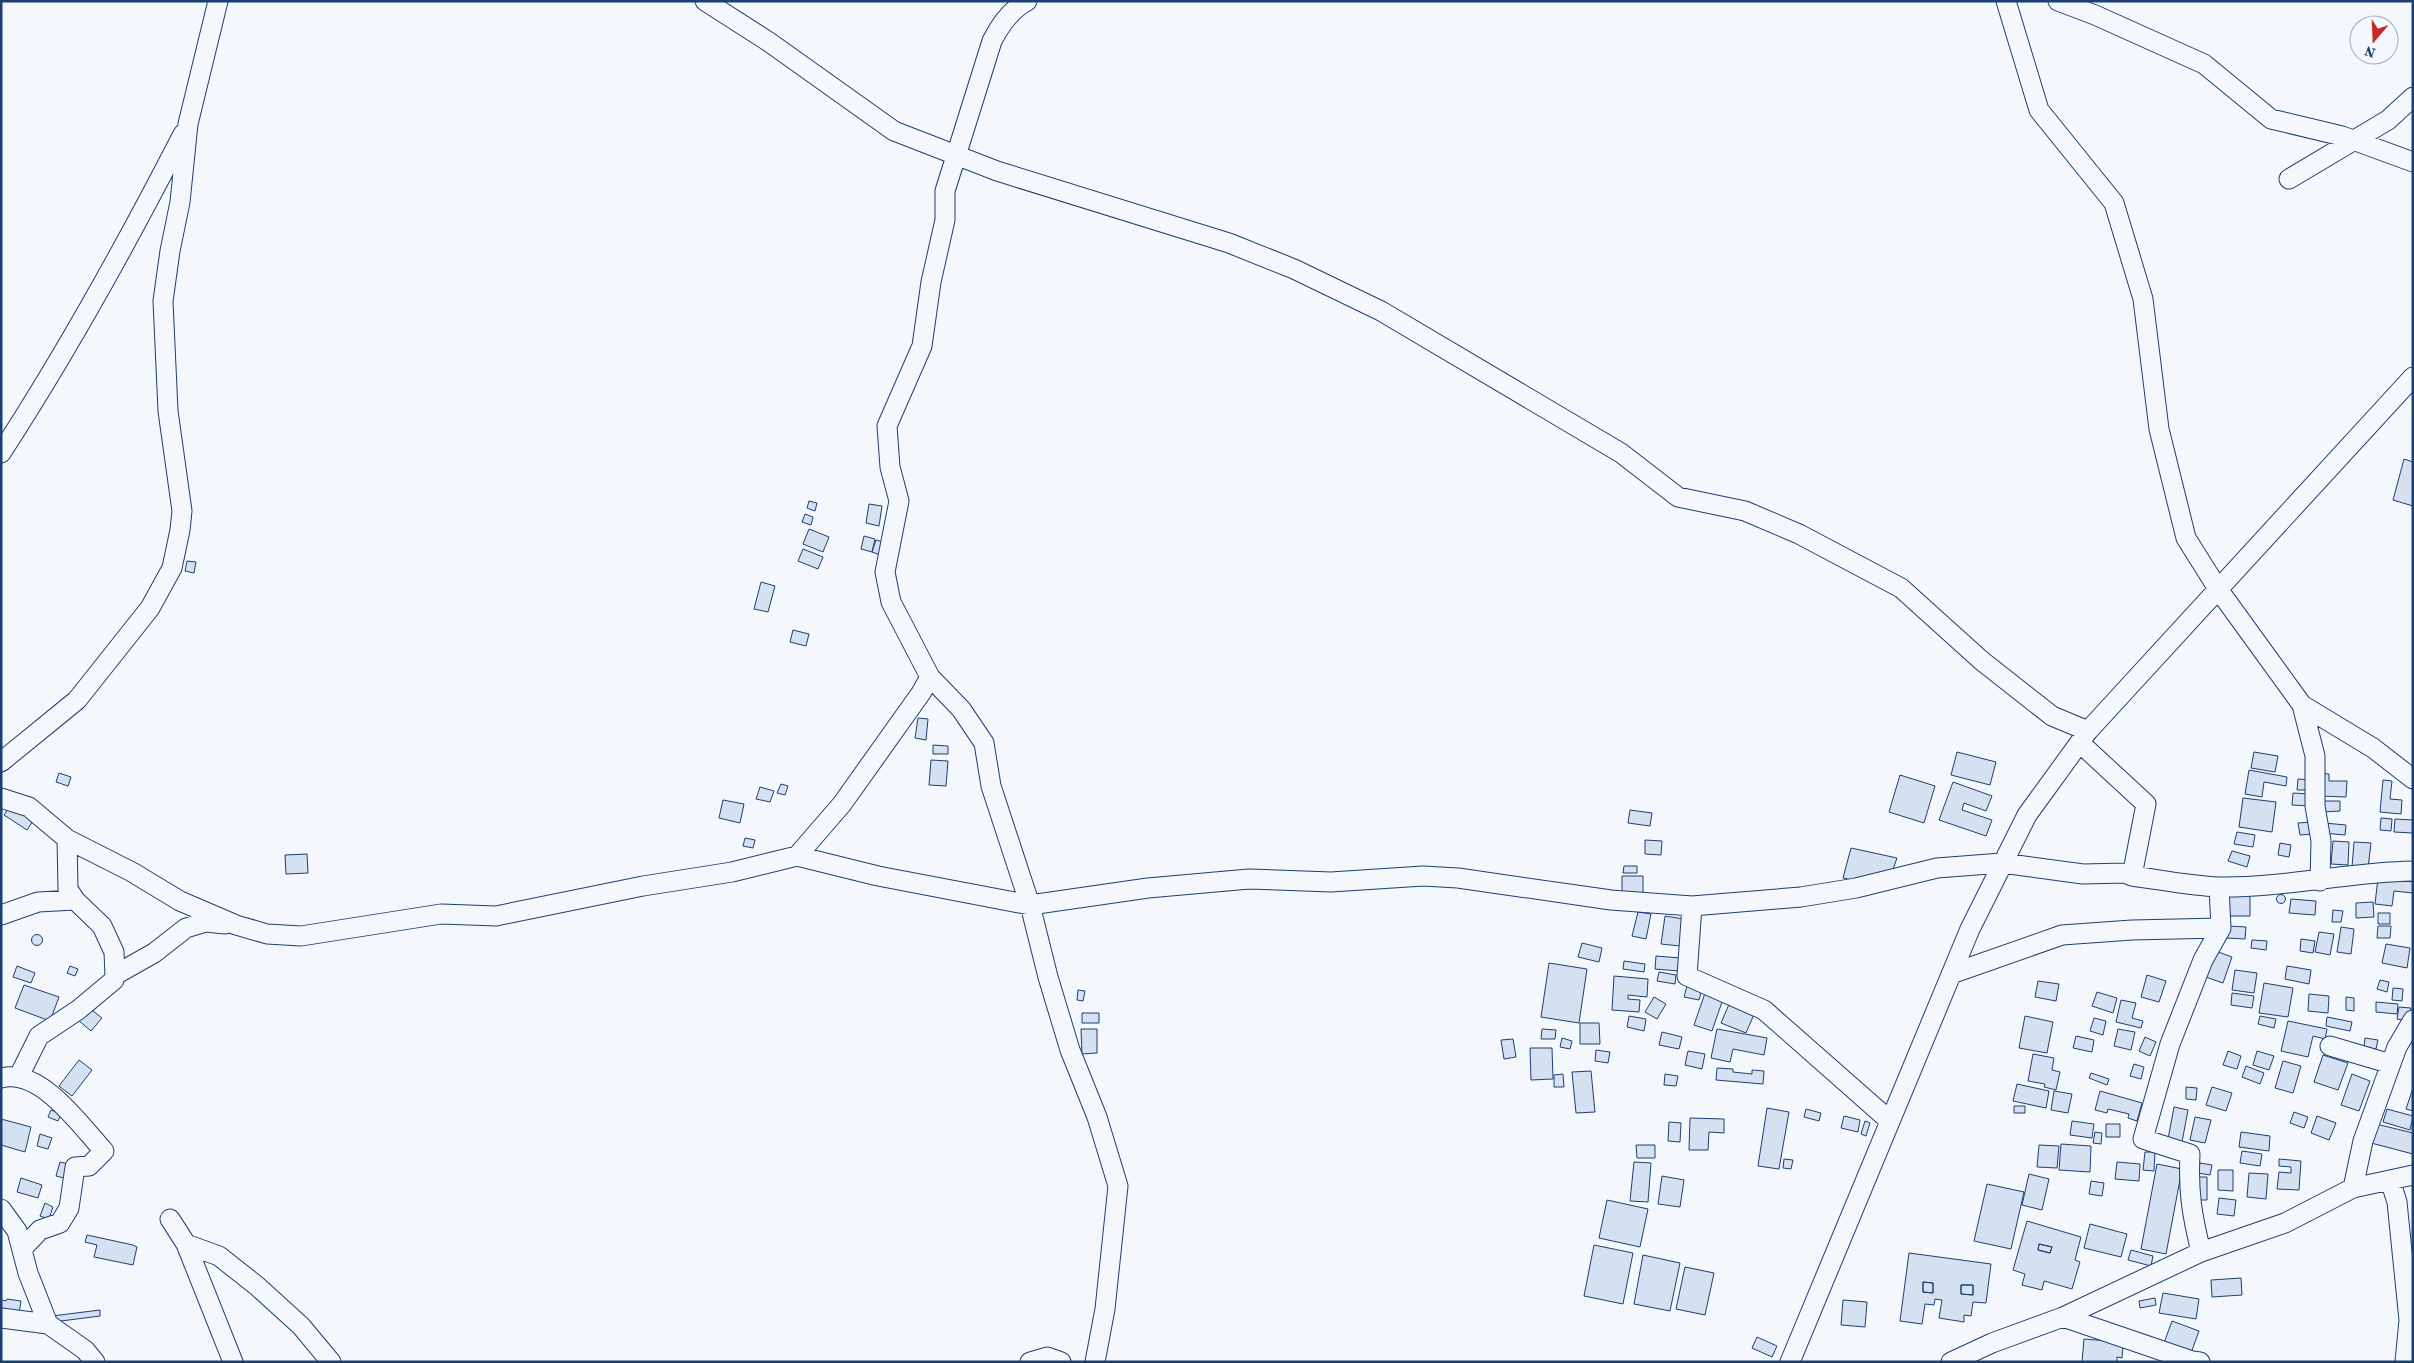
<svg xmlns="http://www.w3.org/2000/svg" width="2414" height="1363" viewBox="0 0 2414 1363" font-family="'Source Serif 4',serif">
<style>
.building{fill:#d5e0f0;stroke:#1d3f73;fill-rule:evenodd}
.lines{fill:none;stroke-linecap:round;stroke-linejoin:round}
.street-casing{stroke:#1d3f73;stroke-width:21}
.street{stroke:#f4f7fb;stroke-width:19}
</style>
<rect width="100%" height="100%" fill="#f4f7fb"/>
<!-- building -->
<path class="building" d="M2404,459L2413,462V506L2393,500Z
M809,501L817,503L815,511L807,508Z
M869,504L882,506L879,526L866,523Z
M805,514L813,517L811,525L802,522Z
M809,529L829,537L823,552L803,544Z
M864,536L875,539L872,552L861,549Z
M876,540L887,543L883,556L872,552Z
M803,549L823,557L818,569L798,561Z
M187,561L196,562L194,573L185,571Z
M761,582L775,586L768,612L754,609Z
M793,630L809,634L806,646L790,642Z
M918,718L928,719L926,740L915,738Z
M933,745L948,746V754H933Z
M1957,752L1996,762L1990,785L1951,775Z
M2254,752L2278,756L2275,772L2251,768Z
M931,760L948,761L946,786L929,785Z
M2249,770L2287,777L2286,786L2264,782L2262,797L2245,794Z
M59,773L71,777L68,786L56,782Z
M2319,773L2329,774V781H2347L2346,797L2319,796Z
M1900,775L1935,786L1924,823L1889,812Z
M2298,779L2311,780V790H2297Z
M2383,780L2392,781L2390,799L2402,800L2401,814L2380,812Z
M1953,782L1992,796L1986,811L1964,803L1962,810L1992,820L1986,836L1939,820Z
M781,784L788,786L785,795L777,793Z
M760,787L774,791L770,802L756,799Z
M2293,793L2311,794V806L2292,805Z
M2243,798L2276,802L2272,832L2239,827Z
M723,800L744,804L740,823L719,818Z
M2323,801H2340V811L2323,812Z
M10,806L33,821L27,830L4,815Z
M1630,810L1652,813L1650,826L1628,823Z
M2381,818L2392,819L2391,831L2380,830Z
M2395,819L2413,820V833L2394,832Z
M2312,822L2314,834L2300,835L2298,823Z
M2324,823L2346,825L2345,835L2323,833Z
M2237,832L2255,835L2253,847L2234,844Z
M745,838L755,840L753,848L743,846Z
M1645,840L1662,841L1661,855L1645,854Z
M2333,841L2349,842L2348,865L2331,864Z
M2354,842L2371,843L2368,868L2352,867Z
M2280,843L2291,845L2289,857L2278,855Z
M1851,848L1897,858L1891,875L1857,881L1843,878Z
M2232,851L2250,856L2247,867L2228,861Z
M307,854L308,873L286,874L285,855Z
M1624,866H1637V873H1623Z
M1622,876H1643V893H1622Z
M2378,878L2413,882V893L2394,891L2392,906L2375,904Z
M2276.5 899a4.5 4.5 0 1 1 9 0a4.5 4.5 0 1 1-9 0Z
M2228,895H2250V916H2228Z
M2291,899L2316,901L2315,915L2289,913Z
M2373,902L2374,917L2356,918V903Z
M2333,910L2343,911L2341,922H2332Z
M1638,912L1651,914L1646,939L1632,936Z
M2378,913H2390V924H2378Z
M1665,916L1684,919L1680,946L1661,944Z
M2228,926L2246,927L2245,939L2227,938Z
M2378,926H2391L2390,938H2377Z
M2341,927L2354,929L2351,954L2337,952Z
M2319,932L2334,934L2330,955L2315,952Z
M31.5 940a5.5 5.5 0 1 1 11 0a5.5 5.5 0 1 1-11 0Z
M2301,939L2315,941L2313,953L2300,951Z
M2252,940L2267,941L2266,950L2251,948Z
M1582,943L1602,948L1599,962L1578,957Z
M2386,944L2410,948L2407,968L2382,963Z
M2213,950L2232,957L2223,983L2203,976Z
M1656,956L1681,958L1679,971L1655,969Z
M1624,961L1645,964L1644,972L1623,969Z
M1549,963L1587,969L1579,1023L1541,1017Z
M17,966L35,973L31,983L13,977Z
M70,966L78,969L75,976L67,973Z
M2287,966L2311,970L2309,984L2285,979Z
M2235,970L2257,973L2254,993L2232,990Z
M1659,972L1676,975L1675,984L1657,981Z
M2147,975L2166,981L2159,1002L2141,997Z
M1614,976L1648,979L1647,997L1628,995V999L1640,1000L1639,1012L1612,1010Z
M2380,980L2389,982L2387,992L2377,989Z
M2038,981L2059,984L2056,1001L2035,997Z
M2264,983L2293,988L2288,1017L2259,1013Z
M24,985L59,997L50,1021L15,1008Z
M1687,986L1702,989L1699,1000L1684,997Z
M2393,988L2403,989L2402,1001L2392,1000Z
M1078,990L1085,991L1083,1001L1077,1000Z
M2097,992L2117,998L2113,1013L2092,1006Z
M1705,993L1723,999L1712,1031L1694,1025Z
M2232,993L2254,996L2252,1008L2231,1005Z
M2309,994L2329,996L2328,1013L2308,1011Z
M1654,997L1666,1004L1657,1019L1645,1012Z
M2346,997L2354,998V1011L2346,1010Z
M2121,1000L2136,1003L2132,1018L2143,1021L2141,1028L2116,1022Z
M1730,1002L1755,1012L1746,1033L1721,1023Z
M2376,1002L2398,1004L2397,1014L2376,1012Z
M2399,1007L2411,1008L2409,1021L2397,1019Z
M89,1008L102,1018L91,1031L78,1020Z
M1082,1013H1099V1023H1082Z
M1629,1016L1646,1019L1644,1031L1627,1027Z
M2025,1016L2053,1022L2047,1053L2019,1048Z
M2260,1016L2276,1019L2274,1028L2258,1024Z
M2327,1017L2352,1022L2350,1031L2326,1026Z
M2094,1018L2106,1021L2103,1035L2090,1031Z
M2288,1021L2327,1029L2325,1039L2313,1036L2308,1057L2281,1051Z
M1580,1023H1599L1600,1044H1580Z
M1081,1029H1097V1053L1082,1054Z
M1542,1029L1556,1030L1555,1039H1541Z
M1717,1029L1767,1038L1764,1055L1733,1049L1730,1062L1711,1058Z
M2118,1029L2135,1032L2131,1050L2114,1046Z
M1662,1032L1682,1037L1679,1049L1659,1045Z
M2076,1036L2094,1040L2092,1052L2073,1048Z
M2145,1037L2156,1042L2150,1056L2139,1051Z
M1562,1038L1572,1041L1570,1049L1560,1047Z
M2365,1038L2378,1040L2376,1049L2364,1047Z
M1513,1039L1516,1057L1504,1059L1501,1040Z
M1530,1048H1552L1553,1079L1531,1080Z
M1596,1050L1610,1052L1608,1063L1595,1061Z
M1688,1051L1705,1054L1702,1069L1685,1065Z
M2228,1051L2241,1056L2237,1069L2223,1065Z
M2257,1051L2274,1056L2269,1070L2253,1065Z
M2033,1054L2054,1058L2052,1070L2060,1072L2056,1090L2044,1087L2045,1084L2028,1081Z
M2323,1055L2348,1063L2338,1090L2314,1082Z
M79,1060L92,1070L72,1096L59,1086Z
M2283,1061L2301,1066L2293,1093L2275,1088Z
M2134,1064L2144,1067L2141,1079L2130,1076Z
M2246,1066L2264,1073L2260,1084L2242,1077Z
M1717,1068L1733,1069V1072L1752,1074V1070L1764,1071L1763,1084L1716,1080Z
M1591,1071L1595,1112L1576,1113L1572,1072Z
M2091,1073L2109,1079L2107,1085L2089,1078Z
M1563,1074L1564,1087H1554V1075Z
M1665,1074L1678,1076L1676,1086L1664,1085Z
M2352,1074L2370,1081L2359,1111L2341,1105Z
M2017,1084L2049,1091L2046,1108L2013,1101Z
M2186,1087L2197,1088L2196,1100L2186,1099Z
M2212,1087L2232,1093L2226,1111L2206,1105Z
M2413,1088V1111L2406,1109Z
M2054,1091L2072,1094L2068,1113L2051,1110Z
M2100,1091L2142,1103L2137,1121L2128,1118L2129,1114L2108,1109L2107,1113L2095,1110Z
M2014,1106H2025V1113H2014Z
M2174,1107L2188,1110L2182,1142L2168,1139Z
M1767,1108L1789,1112L1779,1169L1758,1166Z
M1806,1109L1821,1113L1819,1121L1804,1117Z
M2387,1109L2413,1116L2410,1130L2383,1122Z
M51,1110L61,1114L58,1121L48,1117Z
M2294,1112L2308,1117L2304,1128L2290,1123Z
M1844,1116L1860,1120L1858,1132L1841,1128Z
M2317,1116L2336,1123L2329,1140L2311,1133Z
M2195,1117L2211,1120L2205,1143L2190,1140Z
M1690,1118L1724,1119V1133L1709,1132L1708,1150H1689Z
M1,1119L31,1127L25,1152L1,1145Z
M1865,1121L1870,1123L1866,1136L1861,1134Z
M2072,1121L2094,1124L2092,1138L2070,1135Z
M1669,1122L1681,1123L1680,1142L1668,1141Z
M2106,1124H2120V1137H2106Z
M2376,1124L2413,1133V1154L2371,1143Z
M2095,1132L2102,1133L2101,1144L2093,1143Z
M2241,1132L2270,1136L2269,1151L2239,1147Z
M40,1134L52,1138L48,1149L37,1146Z
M2061,1144L2091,1146L2090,1172L2059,1170Z
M1636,1145H1655V1158H1637Z
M2039,1145L2059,1146L2057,1168L2037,1167Z
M2242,1151L2262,1154L2260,1166L2240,1163Z
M2145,1152H2155L2154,1171L2143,1170Z
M1784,1159L1793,1160L1791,1169L1783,1168Z
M2279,1159L2301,1161L2299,1190L2277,1189L2279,1172L2291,1173V1167L2279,1166Z
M60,1162L72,1165L68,1179L56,1176Z
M1634,1162L1651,1163L1648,1202L1630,1201Z
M2117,1162L2140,1164L2139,1181L2115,1179Z
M2200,1163L2212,1165L2210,1175L2198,1173Z
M2157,1164L2182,1169L2166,1254L2141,1249Z
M2218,1170H2233V1191L2218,1190Z
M2249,1173L2268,1174L2266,1199L2247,1197Z
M2029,1174L2049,1179L2042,1210L2022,1205Z
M1662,1176L1684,1180L1680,1207L1658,1204Z
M2193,1177H2207V1200H2193Z
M21,1178L42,1185L38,1198L17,1192Z
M2091,1181L2104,1183L2102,1196L2089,1194Z
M1987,1184L2024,1192L2011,1249L1974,1241Z
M2219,1198L2236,1200L2234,1216L2217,1214Z
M1607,1200L1648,1209L1640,1247L1599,1238Z
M45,1203L53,1207L49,1219L40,1216Z
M2027,1221L2081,1237L2075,1260L2080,1262L2072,1289L2044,1281L2042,1290L2022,1285L2025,1274L2013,1270ZM2039,1244L2052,1247L2050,1253L2038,1250Z
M2090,1224L2127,1234L2121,1257L2084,1248Z
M87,1235L133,1245L137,1247L133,1265L94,1257L97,1245L85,1242Z
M2039,1244L2052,1247L2050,1253L2038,1250Z
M1594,1245L1633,1253L1623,1304L1584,1296Z
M2131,1250L2153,1256L2151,1266L2128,1260Z
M1909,1253L1991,1264L1986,1303L1973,1302L1971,1316L1964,1315V1322L1939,1318L1942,1300L1935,1299L1934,1305L1925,1304L1922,1324L1900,1321ZM1923,1282L1933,1283V1293L1923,1292ZM1961,1285H1973V1295L1961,1294Z
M1643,1255L1680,1263L1670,1311L1634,1304Z
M1685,1267L1714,1273L1705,1315L1676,1309Z
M2241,1278L2242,1295L2212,1297L2211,1280Z
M1923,1282L1933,1283V1293L1923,1292Z
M1961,1285H1973V1295L1961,1294Z
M2163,1293L2199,1299L2196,1319L2159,1313Z
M2155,1298L2156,1305L2140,1308L2139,1301Z
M7,1299L21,1301L19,1314L1,1312V1300L6,1301Z
M1843,1300L1867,1302L1865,1327L1841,1325Z
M100,1310V1316L53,1322L52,1316Z
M2172,1321L2199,1331L2191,1353L2164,1343Z
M1757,1337L1777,1346L1772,1357L1752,1348Z
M2084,1339L2119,1342L2123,1346L2122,1358L2117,1357V1362H2082Z"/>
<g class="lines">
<defs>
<path id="street" d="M705,1L769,42L894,131L997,171L1229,243L1294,269L1381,311L1621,453L1678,497L1745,511L1799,534L1901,588L1982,661L2052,716L2088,731
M1027,1C1010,10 1000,25 992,41L945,191V220L931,282L922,346L887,426L890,467L899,501L885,572L891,602L930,677L961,709L984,743L991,786L1030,905L1048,977L1070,1050L1097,1117L1118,1186L1105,1309L1095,1362
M2006,1L2039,110L2114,203L2143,299L2159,429L2186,538L2218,589L2302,705L2315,756V806L2321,841L2320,881
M2058,1L2095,15L2204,64L2271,119L2342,136L2413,162
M2289,179L2388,120L2413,97
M1,453C68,350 127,243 183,134
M2302,705L2373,748L2413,779
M2080,743L2146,804L2132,876
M1,762L77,700L150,608L172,568L180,530L182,511L168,411L163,301L170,251L180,202L188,124L218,1
M1,798L29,807L67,839L132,872L180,901L236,925L267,934L301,936L441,914L496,916L643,886L732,872L797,856L878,876L1030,905L1148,888L1249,879L1331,882L1423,876L1458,878L1611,900L1692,906L1801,897L1856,888L1937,868L2002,863L2083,874L2125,873L2132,876C2161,880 2191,886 2219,887C2284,888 2348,872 2413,871
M67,839L68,889L75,900L102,926L114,952L115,975
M797,856L842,804L921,693L930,677
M1692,906L1687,976L1764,1010L1890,1121
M1,915L38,902L75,900
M1951,974L2062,935L2132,930L2221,928
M2330,1046L2391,1064
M19,1076L39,1036L78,1010L114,980L115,975L154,953L186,928L206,922L225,924
M1,1078C41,1068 80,1125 104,1151L89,1166L75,1167L69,1208L60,1223L40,1230L22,1249
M2390,1180L2397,1202L2409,1320L2405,1362
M2353,1188L2363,1141L2397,1047L2413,1020
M1,1209L17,1231L28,1273L48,1324L85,1350L95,1362
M170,1219L186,1244L219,1256L257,1286L301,1326L331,1362
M186,1244L233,1362
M2201,1252C2192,1215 2188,1192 2190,1154L2143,1139L2170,1044L2203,960L2221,928L2219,887
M2063,1317L2192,1361L2200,1362
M1,1318L48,1324
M1030,1362L1047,1357L1061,1362
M1790,1362L1970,929L2027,815L2088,731L2413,377
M1951,1362L1992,1343L2063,1317L2201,1252L2285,1223L2353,1188L2413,1175"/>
</defs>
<!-- street casing -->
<use href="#street" class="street-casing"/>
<!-- street -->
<use href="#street" class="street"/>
</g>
<!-- border -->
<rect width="2414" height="1363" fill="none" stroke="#1d3f73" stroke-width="5"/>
<!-- north arrow -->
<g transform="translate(2374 40) rotate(199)"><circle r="24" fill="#f4f7fb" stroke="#9eadc5"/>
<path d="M0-4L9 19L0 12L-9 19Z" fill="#c62828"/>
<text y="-8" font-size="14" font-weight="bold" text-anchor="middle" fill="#1d3f73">N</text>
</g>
</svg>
